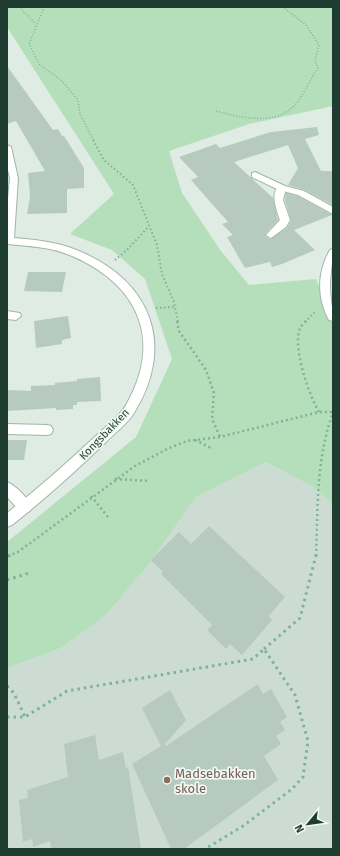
<svg xmlns="http://www.w3.org/2000/svg" width="340" height="856" viewBox="0 0 340 856" font-family="'Fira Sans',sans-serif">
<style>
.built{fill:#cddcd3}
.green{fill:#b5dfba}
.building{fill:#b7cabf}
.lines{fill:none;stroke-linecap:round;stroke-linejoin:round}
.lane-casing{stroke:#a1b4aa;stroke-width:2}
.street-casing{stroke:#a1b4aa;stroke-width:2}
.path-far3{stroke:#7cb399;stroke-width:1.5;stroke-dasharray:1 2;stroke-linecap:butt}
.path-far2{stroke:#7cb399;stroke-width:2;stroke-dasharray:1.5 2.5;stroke-linecap:butt}
.path-far1{stroke:#7cb399;stroke-width:2.5;stroke-dasharray:2 3;stroke-linecap:butt}
.path{stroke:#7cb399;stroke-width:3;stroke-dasharray:2.5 4;stroke-linecap:butt}
.lane{fill:#fff;fill-rule:evenodd}
.street{fill:#fff;fill-rule:evenodd}
.education-dot{fill:#8d6e63;stroke:#eff8f2;stroke-width:1.5}
.labels{text-anchor:middle;stroke-width:3.5;stroke-linejoin:round;paint-order:stroke}
.street-label{font-size:11px;fill:#1e3d30;stroke:#eff8f2}
.near-education-label{font-size:13px;fill:#785e54;stroke:#eff8f2;text-anchor:start}
</style>
<rect width="100%" height="100%" fill="#dfece4"/>
<!-- built -->
<path class="built" d="M266,462L315,488L333,504V849H7V668L61,648L105,616L149,564L196,497Z"/>
<!-- green -->
<path class="green" d="M7,7H333V106L249,124L169,151L182,193L221,251L249,285L316,279L333,321V504L315,488L266,462L196,497L149,564L105,616L61,648L7,668V542L136,437L172,359L145,279L112,250L70,234L114,194L7,27Z"/>
<!-- building -->
<path class="building" d="M7,66L53,130L58,129L62,136H64L84,168V188L67,189V213L27,214L30,196L28,173L45,171L16,121L7,124Z
M317,127L319,135L305,139L321,171H333V205L305,190L288,185L298,168L288,145L234,162L273,198L278,220L265,234V236L270,239L287,228L291,221L285,200L286,193L297,196L332,215L294,230L315,250L282,264L272,267L270,262L245,268L227,237L233,235L222,224L228,222L191,180L198,177L179,157L216,144L220,148L271,132Z
M28,272H66L62,292L24,291Z
M68,316L71,338L62,340V344L36,348L34,321Z
M100,377L101,401L77,402V405H73V409L56,410V408L7,411V390L31,391V386L55,385V383L77,381V379Z
M7,440H27L24,460H7Z
M209,526L285,597L269,616L272,620L242,655L230,644L226,649L207,630L212,625L161,574L163,572L151,560L179,532L191,544Z
M258,684L263,694L271,689L287,717L280,722L285,730L276,736L281,744L264,756L278,780L184,849H171L132,764L161,746L142,708L170,690L186,720L165,744L166,746Z
M95,735L99,760L123,752L126,769L128,767L141,849H51L50,841L33,847L32,839L23,842L19,800L28,798L27,790L68,777L64,744Z"/>
<g class="lines">
<defs>
<path id="lane" d="M282,185L286,188L283,200L290,220L286,227L271,238L266,235L280,220C277,211 268,189 282,185Z
M7,424L47,425L51,426L53,430L51,434L47,435L7,434Z
M7,482C16,486 28,498 32,507L30,511L25,513L20,511L7,497Z"/>
<path id="street" d="M7,145L11,147L18,178L14,238C36,240 59,242 79,251C151,281 176,345 134,413C127,424 116,432 107,441C76,471 45,499 12,525L7,527V513C39,488 69,461 99,433C108,425 120,416 126,405C163,340 139,285 72,256C52,247 29,246 7,244V209L10,178L7,166Z
M255,172L285,186L304,191L333,207V214L298,195L279,190L252,177V173Z
M333,249C333,261 330,274 330,286C330,298 333,309 333,321L329,320C317,298 317,272 330,250Z
M7,311L20,313L21,316L16,320L7,319Z"/>
</defs>
<!-- lane casing -->
<use href="#lane" class="lane-casing"/>
<!-- street casing -->
<use href="#street" class="street-casing"/>
<!-- path-far3 -->
<path class="path-far3" d="M19,7L36,24
M41,7L43,10L29,44L39,64L62,81L78,100L80,114L94,141
M216,111C239,117 273,126 293,107C304,96 309,80 318,68L315,61L319,45L306,25L283,7"/>
<!-- path-far2 -->
<path class="path-far2" d="M93,140L104,160L133,185L157,245L162,274L174,302L178,322
M115,260L127,250L149,226
M156,308L175,307
M305,322L315,312"/>
<!-- path-far1 -->
<path class="path-far1" d="M177,321L179,331L206,370L214,393L212,419L220,437
M306,321C304,323 301,326 300,328C292,347 309,395 319,412
M195,440L213,449
M115,479L150,481
M91,496L108,517
M8,556L18,552L135,466L169,448L187,441L220,437L319,412H333
M316,556C318,505 316,461 333,412"/>
<!-- path -->
<path class="path" d="M8,556L11,555
M7,580L29,573
M264,649L300,618L316,555
M7,686L14,693L25,717
M7,717H25L67,691L253,659L264,649L295,695L308,741L303,777L292,789L243,826L205,849"/>
<!-- lane -->
<use href="#lane" class="lane"/>
<!-- street -->
<use href="#street" class="street"/>
</g>
<!-- markers -->
<circle class="education-dot" cx="167" cy="780" r="4"/>
<g class="labels">
<!-- street labels -->
<g class="street-label">
<text transform="translate(104 434) rotate(-46)" y="4">Kongsbakken</text>
</g>
<!-- near-education labels -->
<g class="near-education-label">
<text x="175" y="778">Madsebakken<tspan x="175" dy="15">skole</tspan></text>
</g>
</g>
<!-- border -->
<rect width="340" height="856" fill="none" stroke="#1e3d30" stroke-width="16"/>
<!-- north arrow -->
<g transform="translate(308 824) rotate(241)" stroke="#eff8f2" stroke-width="3" paint-order="stroke">
<path d="M0-3L7 15L0 10L-7 15Z" fill="#1e3d30"/>
<text y="-6" font-size="11" font-weight="bold" text-anchor="middle" fill="#1e3d30">N</text>
</g>
</svg>
